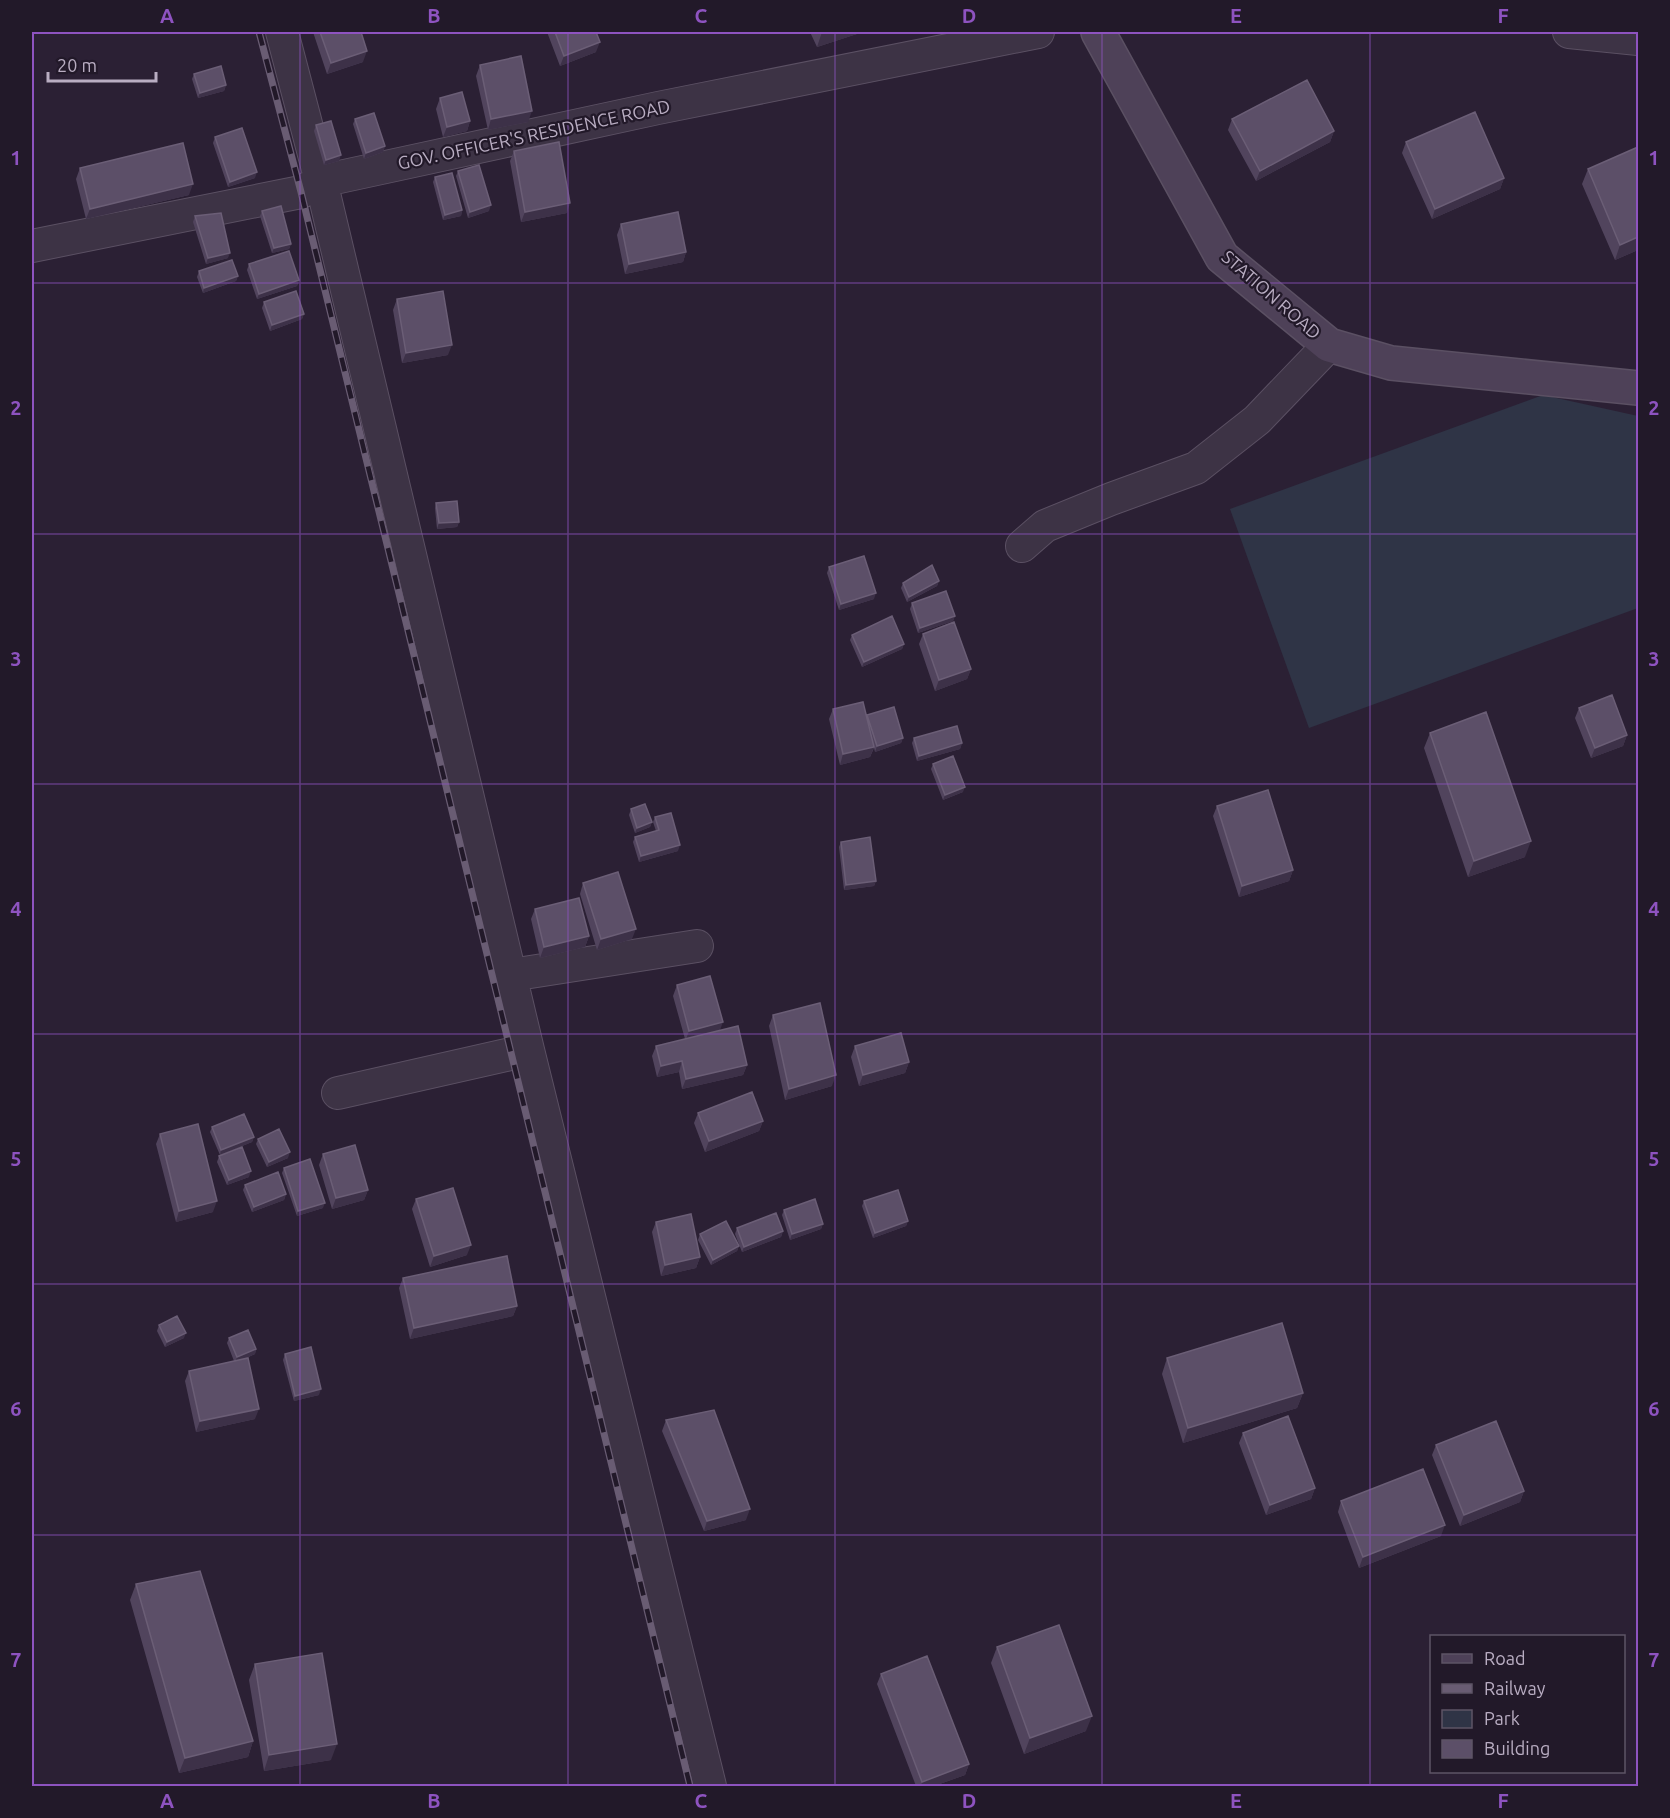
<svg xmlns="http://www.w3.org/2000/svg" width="1670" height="1818" viewBox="0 0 1670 1818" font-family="Ubuntu,sans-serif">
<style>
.green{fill:#2f3446}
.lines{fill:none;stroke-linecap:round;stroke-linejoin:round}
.street-casing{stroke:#5b5063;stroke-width:34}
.secondary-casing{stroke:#5b5063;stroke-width:36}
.street{stroke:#3d3345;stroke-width:32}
.secondary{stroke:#4e4158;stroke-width:33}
.rail-casing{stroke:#695c73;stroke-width:7}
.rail{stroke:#221929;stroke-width:4.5;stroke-dasharray:14;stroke-linecap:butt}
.wall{fill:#51445d}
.shaded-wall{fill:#3d3148}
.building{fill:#5c4f68;stroke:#6b5e76;stroke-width:1.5}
.grid{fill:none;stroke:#8e53c0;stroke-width:1.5;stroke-opacity:0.55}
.labels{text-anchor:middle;stroke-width:4.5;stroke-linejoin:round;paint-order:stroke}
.street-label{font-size:18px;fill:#b9adc2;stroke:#221929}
.neatline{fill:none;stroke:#8e53c0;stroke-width:2}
.grid-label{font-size:20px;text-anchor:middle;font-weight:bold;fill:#8e53c0}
</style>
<rect width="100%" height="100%" fill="#2b2034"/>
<!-- green -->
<path class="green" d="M1543,395L1638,416V608L1309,728L1230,509Z"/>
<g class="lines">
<defs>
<path id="street" d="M282,32L321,181L528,1050L710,1786
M1569,32L1638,39
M32,246L301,192L321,181L658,108L1038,32
M1022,546L1045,526L1111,499L1196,468L1257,420L1329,345
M511,975L697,946
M338,1093L528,1050"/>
<path id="secondary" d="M1098,32L1222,257L1329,345L1391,363L1638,388"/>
</defs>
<!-- street casing -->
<use href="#street" class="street-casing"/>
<!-- secondary casing -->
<use href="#secondary" class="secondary-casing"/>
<!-- street -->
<use href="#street" class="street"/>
<!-- secondary -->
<use href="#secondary" class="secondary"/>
<defs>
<path id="rail" d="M259,32L301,192L690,1786"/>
</defs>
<!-- rail casing -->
<use href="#rail" class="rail-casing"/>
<!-- rail -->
<use href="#rail" class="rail"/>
</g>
<!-- wall -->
<path class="wall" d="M313,32H361L363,62L327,74Z
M547,32H604L597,34L596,52L560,66Z
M810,32H863L817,47Z
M480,65L528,122L488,130L476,76Z
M194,74L226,85L224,91L198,98L192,79Z
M440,98L470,121L467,131L443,137L436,109Z
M355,119L385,146L383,152L364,159L353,124Z
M1232,119L1334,131L1330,142L1256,181L1228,130Z
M316,125L339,161L324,165L314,131Z
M215,137L255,178L228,187L213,143Z
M1406,142L1504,178L1500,189L1432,219L1402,153Z
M1638,147V250L1615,260L1582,184L1588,169Z
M514,151L567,213L521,222L510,161Z
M80,168L189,195L86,219L76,179Z
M458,171L489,211L468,218L456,176Z
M435,177L462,210L461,216L443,220L433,182Z
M262,211L291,244L289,249L272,253L260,216Z
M195,216L228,258L206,264L193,222Z
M621,224L686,252L683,262L625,274L617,235Z
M249,264L299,280L297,286L257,299L247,270Z
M199,271L238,276L236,281L203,293L197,277Z
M397,299L448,355L402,363L393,310Z
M264,302L304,314L302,319L270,331L262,308Z
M436,503L459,522L457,527L437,529L435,508Z
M829,567L874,599L839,610L827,573Z
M939,581L937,586L907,602L901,588L903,583Z
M912,603L955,616L953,621L918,633L910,609Z
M923,634L971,669L967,679L935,691L919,644Z
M852,635L904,644L902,649L862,667L850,640Z
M1579,708L1627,735L1623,746L1591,758L1575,718Z
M833,709L867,717L903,738L901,743L875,752L874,748L870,757L840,765L829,719Z
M1430,733L1525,857L1468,877L1424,748Z
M914,738L962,743L960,749L917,761L912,743Z
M933,764L963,792L943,800L931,769Z
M1217,806L1293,870L1289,881L1239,897L1213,816Z
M631,809L652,822L650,827L635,833L629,815Z
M655,817L678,851L639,862L633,842L635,837L656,831L653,822Z
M841,842L876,881L874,886L844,890L839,847Z
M583,883L632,939L597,950L580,894Z
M535,909L589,936L585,947L540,958L531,919Z
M677,985L719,1031L747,1065L743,1075L682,1089L679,1072L657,1077L652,1056L656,1046L685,1039L673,996Z
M773,1015L832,1086L785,1100L769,1026Z
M855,1046L909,1062L905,1073L859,1086L851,1057Z
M698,1113L763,1121L759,1131L705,1152L694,1123Z
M212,1127L254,1137L252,1142L220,1155L210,1132Z
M160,1134L213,1212L176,1222L156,1144Z
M258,1139L288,1158L267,1167L256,1144Z
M323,1154L368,1190L364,1200L332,1209L319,1165Z
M219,1156L249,1177L227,1185L217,1162Z
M284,1168L323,1208L297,1216L282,1173Z
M245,1185L286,1194L284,1200L252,1212L243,1190Z
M416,1199L467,1255L430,1267L412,1209Z
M864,1201L908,1221L906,1226L873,1238L862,1206Z
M784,1210L823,1224L821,1229L790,1240L782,1215Z
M656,1222L700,1257L696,1268L661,1276L652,1232Z
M737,1228L783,1231L781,1237L742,1252L735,1234Z
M700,1234L739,1246L737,1251L711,1265L698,1240Z
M403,1278L517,1306L513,1316L410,1339L399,1288Z
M159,1325L184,1338L165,1347L157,1331Z
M229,1338L256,1349L255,1354L242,1360L255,1419L196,1432L185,1381L189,1371L234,1361L227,1343Z
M285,1354L319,1395L294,1401L283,1360Z
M1167,1358L1303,1393L1297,1408L1183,1443L1162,1374Z
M666,1420L746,1520L704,1531L662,1431Z
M1243,1433L1315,1488L1311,1499L1266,1515L1239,1443Z
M1436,1445L1524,1491L1520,1502L1460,1526L1432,1455Z
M1341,1501L1441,1536L1359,1568L1338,1512Z
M136,1584L253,1741L248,1757L179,1773L130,1600Z
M997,1647L1086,1731L1024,1754L991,1663Z
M255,1664L331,1760L264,1771L249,1680Z
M881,1674L969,1764L965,1775L934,1786H916L877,1684Z"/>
<!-- shaded-wall -->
<path class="shaded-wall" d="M822,32H863L817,47Z
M600,42L596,52L560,66L564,56Z
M367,51L363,62L327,74L331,63Z
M226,85L224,91L198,98L200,93Z
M532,111L528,122L488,130L491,119Z
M470,121L467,131L443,137L447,127Z
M1334,131L1330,142L1256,181L1260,171Z
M385,146L383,152L364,159L366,153Z
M341,155L339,161L324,165L326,160Z
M257,172L255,178L228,187L230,182Z
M1504,178L1500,189L1432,219L1435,209Z
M193,184L189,195L86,219L90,209Z
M570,203L567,213L521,222L525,212Z
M491,205L489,211L468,218L470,212Z
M462,210L461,216L443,220L445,215Z
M1638,237V250L1615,260L1620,245Z
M291,244L289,249L272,253L274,248Z
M686,252L683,262L625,274L629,264Z
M230,253L228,258L206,264L208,258Z
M238,276L236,281L203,293L204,288Z
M299,280L297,286L257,299L259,294Z
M304,314L302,319L270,331L272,325Z
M452,345L448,355L402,363L406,353Z
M459,522L457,527L437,529L439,523Z
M939,581L937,586L907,602L909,597Z
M876,593L874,599L839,610L841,604Z
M955,616L953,621L918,633L920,628Z
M904,644L902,649L862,667L864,662Z
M971,669L967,679L935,691L939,680Z
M1627,735L1623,746L1591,758L1595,748Z
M903,738L901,743L875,752L877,746Z
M962,743L960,749L917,761L919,756Z
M874,747L870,757L840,765L843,754Z
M965,787L963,792L943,800L945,795Z
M652,822L650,827L635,833L637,828Z
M1531,841L1525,857L1468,877L1474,861Z
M680,845L678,851L639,862L641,856Z
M1293,870L1289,881L1239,897L1242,886Z
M876,881L874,886L844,890L846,885Z
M636,929L632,939L597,950L601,939Z
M589,936L585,947L540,958L544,947Z
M723,1022L719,1033L685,1042L689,1031Z
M682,1061L679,1072L657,1077L661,1066Z
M909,1062L905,1073L859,1086L863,1075Z
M747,1065L743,1075L682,1089L686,1079Z
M836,1075L832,1086L785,1100L789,1089Z
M763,1121L759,1131L705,1152L709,1141Z
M254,1137L252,1142L220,1155L221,1150Z
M290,1152L288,1158L267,1167L269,1162Z
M251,1171L249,1177L227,1185L229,1180Z
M368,1190L364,1200L332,1209L336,1198Z
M286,1194L284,1200L252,1212L254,1207Z
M217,1201L213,1212L176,1222L179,1211Z
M325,1203L323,1208L297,1216L298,1211Z
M908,1221L906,1226L873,1238L875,1233Z
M823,1224L821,1229L790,1240L792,1234Z
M783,1231L781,1237L742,1252L744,1247Z
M471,1245L467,1255L430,1267L434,1256Z
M739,1246L737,1251L711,1265L713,1260Z
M700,1257L696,1268L661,1276L665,1265Z
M517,1306L513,1316L410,1339L414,1328Z
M186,1333L184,1338L165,1347L167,1342Z
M256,1349L255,1354L235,1363L237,1357Z
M321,1389L319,1395L294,1401L295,1396Z
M1303,1393L1297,1408L1183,1443L1188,1428Z
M259,1409L255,1419L196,1432L200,1421Z
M1315,1488L1311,1499L1266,1515L1270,1505Z
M1524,1491L1520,1502L1460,1526L1464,1515Z
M750,1509L746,1520L704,1531L707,1521Z
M1445,1525L1441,1536L1359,1568L1363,1557Z
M1092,1716L1086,1731L1024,1754L1030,1738Z
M253,1741L248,1757L179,1773L185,1758Z
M337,1744L331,1760L264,1771L269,1755Z
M969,1764L965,1775L934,1786H921L922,1782Z"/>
<!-- building -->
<path class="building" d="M320,32H361L367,51L331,63Z
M555,32H596L600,42L564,56Z
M521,56L532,111L491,119L480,65Z
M221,66L226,85L200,93L194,74Z
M1307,80L1334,131L1260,171L1232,119Z
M462,92L470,121L447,127L440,98Z
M1475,112L1504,178L1435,209L1406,142Z
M374,113L385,146L366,153L355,119Z
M331,121L341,155L326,160L316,125Z
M242,128L257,172L230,182L215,137Z
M559,142L570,203L525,212L514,151Z
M183,143L193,184L90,209L80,168Z
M1638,147V237L1620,245L1588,169Z
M479,165L491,205L470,212L458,171Z
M452,173L462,210L445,215L435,177Z
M281,206L291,244L274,248L262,211Z
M678,212L686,252L629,264L621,224Z
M221,213L230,253L208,258L195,216Z
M289,251L299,280L259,294L249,264Z
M232,260L238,276L204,288L199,271Z
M296,291L304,314L272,325L264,302Z
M443,291L452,345L406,353L397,299Z
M457,501L459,522L439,523L436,503Z
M864,556L876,593L841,604L829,567Z
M932,565L939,581L909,597L903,583Z
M946,591L955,616L920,628L912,603Z
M892,616L904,644L864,662L852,635Z
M954,622L971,669L939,680L923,634Z
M1612,695L1627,735L1595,748L1579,708Z
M863,702L874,747L843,754L833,709Z
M894,707L903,738L877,746L867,715Z
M1486,712L1531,841L1474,861L1430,733Z
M957,726L962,743L919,756L914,738Z
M953,756L965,787L945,795L933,764Z
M1268,790L1293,870L1242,886L1217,806Z
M645,804L652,822L637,828L631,809Z
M671,813L680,845L641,856L635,837L659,830L655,817Z
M870,837L876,881L846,885L841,842Z
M618,872L636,929L601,939L583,883Z
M579,898L589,936L544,947L535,909Z
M710,976L723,1022L689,1031L677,985Z
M820,1003L836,1075L789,1089L773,1015Z
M738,1026L747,1065L686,1079L682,1061L661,1066L656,1046Z
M901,1033L909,1062L863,1075L855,1046Z
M752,1092L763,1121L709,1141L698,1113Z
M244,1114L254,1137L221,1150L212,1127Z
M198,1124L217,1201L179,1211L160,1134Z
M279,1129L290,1152L269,1162L258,1139Z
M355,1145L368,1190L336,1198L323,1154Z
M242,1147L251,1171L229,1180L219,1156Z
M310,1159L325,1203L298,1211L284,1168Z
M278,1172L286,1194L254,1207L245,1185Z
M453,1188L471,1245L434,1256L416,1199Z
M898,1190L908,1221L875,1233L864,1201Z
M815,1199L823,1224L792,1234L784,1210Z
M776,1213L783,1231L744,1247L737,1228Z
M691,1214L700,1257L665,1265L656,1222Z
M726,1221L739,1246L713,1260L700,1234Z
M507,1256L517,1306L414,1328L403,1278Z
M177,1316L186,1333L167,1342L159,1325Z
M1282,1323L1303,1393L1188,1428L1167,1358Z
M248,1330L256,1349L237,1357L229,1338Z
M311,1347L321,1389L295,1396L285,1354Z
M248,1358L259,1409L200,1421L189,1371Z
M714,1410L750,1509L707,1521L666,1420Z
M1288,1416L1315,1488L1270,1505L1243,1433Z
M1496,1421L1524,1491L1464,1515L1436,1445Z
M1423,1469L1445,1525L1363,1557L1341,1501Z
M200,1571L253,1741L185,1758L136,1584Z
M1059,1625L1092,1716L1030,1738L997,1647Z
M322,1653L337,1744L269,1755L255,1664Z
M927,1656L969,1764L922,1782L881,1674Z"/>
<!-- grid -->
<path class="grid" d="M300,32V1786M568,32V1786M835,32V1786M1102,32V1786M1370,32V1786M32,283H1638M32,534H1638M32,784H1638M32,1034H1638M32,1284H1638M32,1535H1638"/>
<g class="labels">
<!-- street labels -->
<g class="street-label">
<text transform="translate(534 135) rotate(-12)" y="6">GOV. OFFICER'S RESIDENCE ROAD</text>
<text transform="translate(1271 295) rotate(41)" y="6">STATION ROAD</text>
</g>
</g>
<!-- border -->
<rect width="1670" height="1818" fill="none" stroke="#221929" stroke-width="66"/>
<!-- legend -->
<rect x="1430" y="1635" width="195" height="138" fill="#221929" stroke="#5e5466" stroke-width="1.5"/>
<rect x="1442" y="1654" width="30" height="9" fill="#4e4158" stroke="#5e5466" stroke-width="1.5"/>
<text x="1484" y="1665" font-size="18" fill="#b9adc2">Road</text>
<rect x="1442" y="1684" width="30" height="9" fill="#695c73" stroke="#5e5466" stroke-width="1.5"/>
<text x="1484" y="1695" font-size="18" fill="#b9adc2">Railway</text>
<rect x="1442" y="1710" width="30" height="18" fill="#2f3446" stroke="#5e5466" stroke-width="1.5"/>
<text x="1484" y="1725" font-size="18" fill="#b9adc2">Park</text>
<rect x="1442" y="1740" width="30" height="18" fill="#5c4f68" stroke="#5e5466" stroke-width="1.5"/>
<text x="1484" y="1755" font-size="18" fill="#b9adc2">Building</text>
<!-- scale -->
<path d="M48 72v9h108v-9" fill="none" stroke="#b9adc2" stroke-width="3"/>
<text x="57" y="72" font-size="18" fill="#b9adc2" stroke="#221929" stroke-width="4.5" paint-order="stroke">20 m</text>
<rect x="33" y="33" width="1604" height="1752" class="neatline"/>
<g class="grid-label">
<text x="167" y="23">A</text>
<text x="434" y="23">B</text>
<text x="701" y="23">C</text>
<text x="969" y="23">D</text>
<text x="1236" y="23">E</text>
<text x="1503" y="23">F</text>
<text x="16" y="165">1</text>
<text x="1654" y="165">1</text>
<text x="16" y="415">2</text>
<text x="1654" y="415">2</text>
<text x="16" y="666">3</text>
<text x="1654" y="666">3</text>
<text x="16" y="916">4</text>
<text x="1654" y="916">4</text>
<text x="16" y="1166">5</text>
<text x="1654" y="1166">5</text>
<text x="16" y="1416">6</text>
<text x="1654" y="1416">6</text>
<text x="16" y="1667">7</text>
<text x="1654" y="1667">7</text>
<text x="167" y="1808">A</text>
<text x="434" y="1808">B</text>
<text x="701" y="1808">C</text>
<text x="969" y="1808">D</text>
<text x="1236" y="1808">E</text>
<text x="1503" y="1808">F</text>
</g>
</svg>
